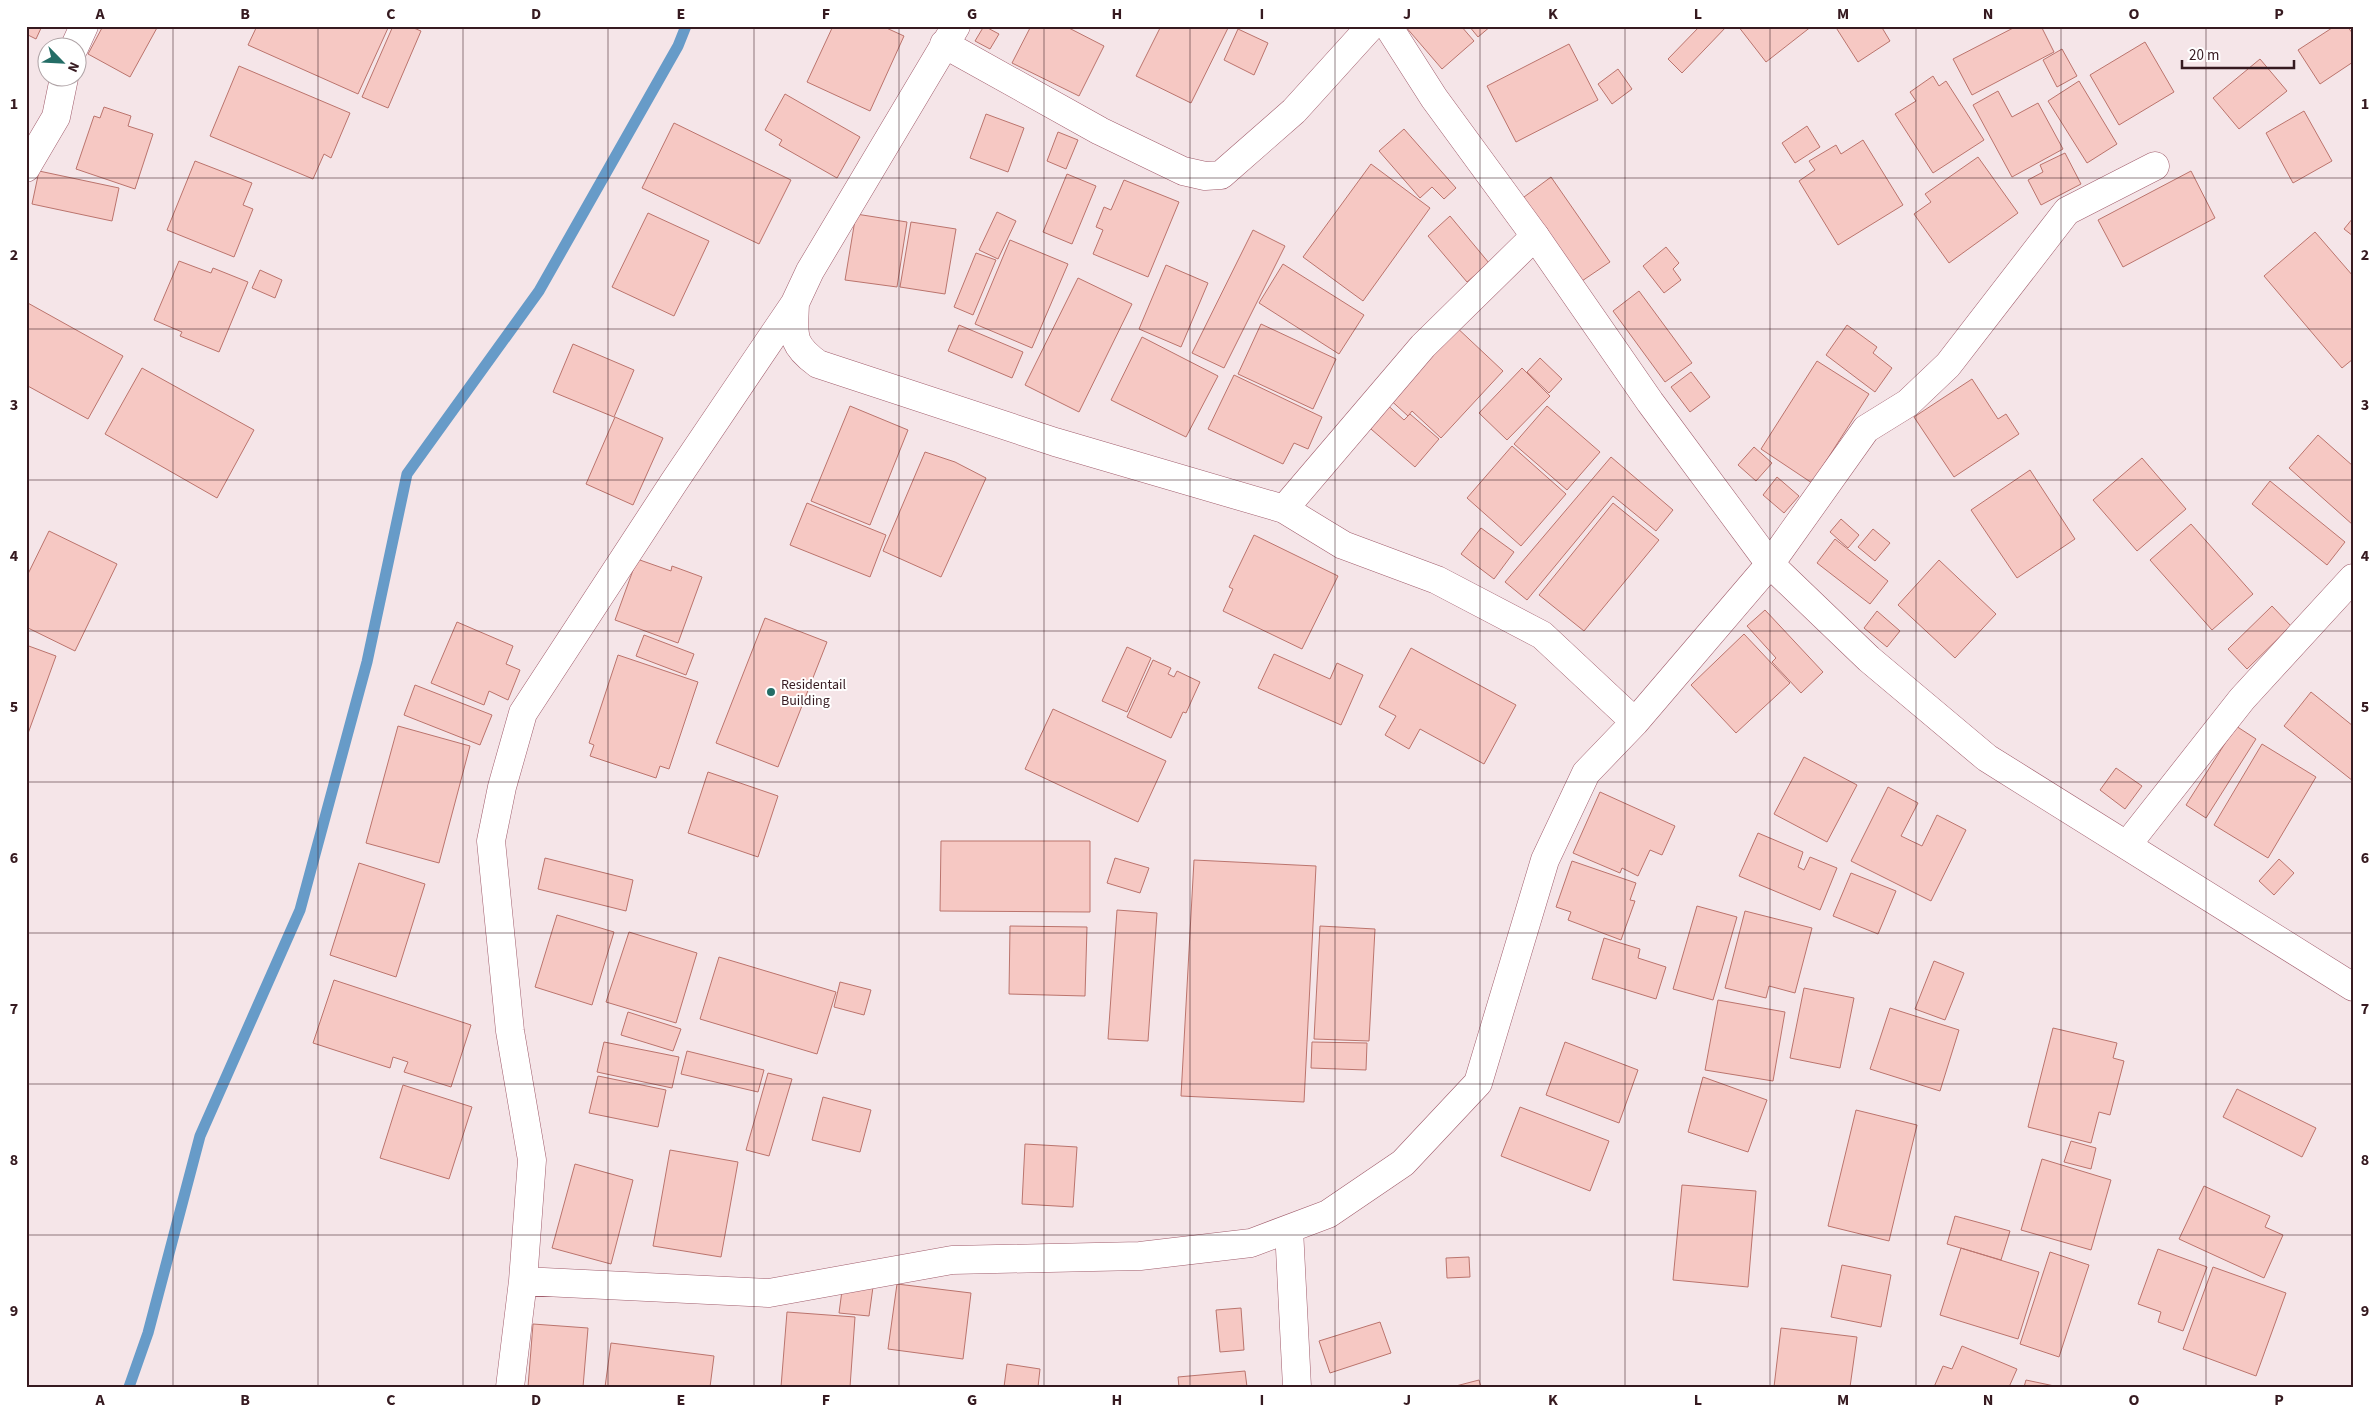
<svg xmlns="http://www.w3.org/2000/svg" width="2379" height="1413" viewBox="0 0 2379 1413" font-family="'Source Sans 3',sans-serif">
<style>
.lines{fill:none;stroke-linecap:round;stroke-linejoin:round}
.stream{stroke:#679bc8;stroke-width:11}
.building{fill:#f6c8c3;stroke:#bb746d}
.street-casing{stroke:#a15d6c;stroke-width:29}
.secondary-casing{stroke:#a15d6c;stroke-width:29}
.street{stroke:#fff;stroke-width:28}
.secondary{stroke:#fff;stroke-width:28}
.grid{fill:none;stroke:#361a20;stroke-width:1;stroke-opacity:0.55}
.poi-dot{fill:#246d66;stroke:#fff;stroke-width:2}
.labels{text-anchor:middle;stroke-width:4;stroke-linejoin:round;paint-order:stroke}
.poi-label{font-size:14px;fill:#361a20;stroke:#fff;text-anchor:start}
.neatline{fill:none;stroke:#361a20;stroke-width:2}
.grid-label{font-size:16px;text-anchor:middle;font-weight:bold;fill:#361a20}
</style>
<rect width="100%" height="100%" fill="#f5e5e8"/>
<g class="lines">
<!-- stream -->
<path class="stream" d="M129,1387L148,1333L200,1136L300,910L367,662L407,474L539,291L678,46L686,26"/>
</g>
<!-- building -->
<path class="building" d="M26,26H42L36,39L26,34Z
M103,26H158L130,77L88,54Z
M257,26H389L358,94L248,45Z
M393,26H409L421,31L388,108L362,97Z
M833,26H882L904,36L870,111L807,82Z
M984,26L999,34L990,49L975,41Z
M1031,26H1065L1104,46L1079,96L1012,63Z
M1161,26H1229L1191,103L1136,76Z
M1405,26H1461L1474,41L1442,69Z
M1469,26H1491L1478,37Z
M1700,26H1727L1682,73L1668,59Z
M1738,26H1812L1766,62Z
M1835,26H1881L1890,41L1858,62Z
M2017,26H2041L2054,52L1972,95L1953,59Z
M2335,26H2347L2353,34V62L2320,84L2298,50Z
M1238,29L1268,43L1254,75L1224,60Z
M2145,42L2174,92L2119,125L2090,75Z
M1569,44L1598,100L1516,142L1487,86Z
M2062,49L2077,76L2057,87L2043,60Z
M2260,59L2287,91L2239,129L2213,98Z
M239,66L350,113L331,158L324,154L313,179L210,136Z
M1618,69L1632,89L1612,104L1598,84Z
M1933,76L1939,86L1946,81L1984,140L1933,173L1895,114L1916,101L1910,92Z
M2079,81L2117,144L2087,163L2048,101Z
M1998,91L2012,117L2038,103L2063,149L2012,177L1973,105Z
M785,94L860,137L837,178L779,145L782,140L765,130Z
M104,107L131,116L128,126L153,134L135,189L76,169L94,116L100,118Z
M2304,111L2332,161L2293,183L2266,133Z
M986,114L1024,128L1008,172L970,158Z
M674,123L791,180L759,244L642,188Z
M1807,126L1820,147L1795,163L1782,143Z
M1404,129L1456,188L1444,199L1432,187L1420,198L1379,151Z
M1058,132L1078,140L1066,169L1047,161Z
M1863,140L1903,205L1838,245L1799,181L1815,170L1809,161L1836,145L1841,154Z
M2065,153L2081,184L2041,205L2028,180L2043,172L2040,165Z
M1978,157L2018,213L1949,263L1914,214L1931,202L1925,194Z
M195,161L252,183L243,205L253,209L234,257L167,230Z
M1371,164L1430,208L1363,301L1303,257Z
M39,171L119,188L112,221L32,204Z
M2191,171L2215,218L2123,267L2098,220Z
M1067,174L1096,186L1072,244L1043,232Z
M1551,177L1610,262L1579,283L1520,200Z
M1124,180L1179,202L1148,277L1093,254L1103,230L1096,227L1104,207L1111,210Z
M997,212L1016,221L998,259L979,250Z
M648,213L709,241L674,316L612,287Z
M856,214L907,222L897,287L845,280Z
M1450,216L1489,263L1467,282L1428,236Z
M2353,218V236L2344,229Z
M911,222L956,229L945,294L900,287Z
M1253,230L1285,246L1224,368L1192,353Z
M2315,232L2353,276V359L2342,368L2264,276Z
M1010,240L1068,264L1032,348L975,324Z
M1666,247L1679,263L1673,269L1681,280L1664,293L1643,266Z
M976,253L996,260L973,315L954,307Z
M179,261L211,273L213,268L248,282L219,352L180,336L182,332L154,320Z
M1283,264L1364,315L1339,354L1259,303Z
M1166,265L1208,283L1181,347L1139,329Z
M260,270L282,280L275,298L252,288Z
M1078,278L1132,304L1079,412L1025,385Z
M1639,291L1692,363L1665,382L1613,311Z
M26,302L123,356L88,419L26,385Z
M1261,324L1336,359L1313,409L1238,374Z
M1453,324L1503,371L1441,438L1412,411L1408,416L1386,396Z
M959,325L1023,352L1012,378L948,351Z
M1847,325L1877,347L1873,353L1892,368L1875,392L1826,355Z
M1142,337L1218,376L1186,437L1111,400Z
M573,344L634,370L614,417L553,392Z
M1540,358L1562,379L1549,393L1527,372Z
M1817,361L1869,394L1812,483L1761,449Z
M142,368L254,430L217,498L105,434Z
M1522,368L1550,396L1507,440L1479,413Z
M1691,372L1710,397L1690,412L1671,387Z
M1234,375L1322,417L1308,449L1294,443L1283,464L1208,429Z
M1972,379L1998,419L2006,414L2019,434L1954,477L1914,417Z
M1383,401L1404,420L1410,414L1439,439L1415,467L1364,423Z
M850,406L908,430L870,525L811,501Z
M1547,406L1600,452L1567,490L1514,444Z
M615,417L663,438L633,505L586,484Z
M2318,435L2353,466V525L2289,468Z
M1512,446L1566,494L1521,546L1467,498Z
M1754,447L1772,463L1756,481L1738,465Z
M925,452L955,462L986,478L941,577L883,551Z
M1611,457L1673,510L1656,531L1613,496L1527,600L1505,582Z
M2142,458L2186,509L2137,551L2093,500Z
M2030,470L2075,539L2017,578L1971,510Z
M1777,477L1799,496L1784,513L1763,495Z
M2270,481L2345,542L2327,565L2252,504Z
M807,503L886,535L870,577L790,545Z
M1613,503L1659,540L1584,631L1539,595Z
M1841,519L1859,535L1848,548L1830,532Z
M2191,524L2253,594L2212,630L2150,560Z
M1481,528L1514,552L1494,579L1461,554Z
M1873,529L1890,543L1875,561L1858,547Z
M49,531L117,564L75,651L26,627V578Z
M1254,535L1338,576L1302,649L1223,611L1233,589L1229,587Z
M1835,539L1888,581L1870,604L1817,563Z
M637,559L671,571L672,566L702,577L678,643L615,620Z
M1939,560L1996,614L1955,658L1898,605Z
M2272,606L2291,626L2247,669L2228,649Z
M1765,610L1823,672L1801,693L1772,662L1776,658L1747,626Z
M1877,611L1900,631L1887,647L1864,628Z
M765,618L827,642L778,767L716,743Z
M457,622L513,646L506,664L520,670L508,700L489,691L484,705L431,683Z
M1744,634L1790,683L1736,733L1691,685Z
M644,635L694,654L686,675L636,656Z
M26,645L56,656L26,739Z
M1127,647L1151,658L1127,712L1102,701Z
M1411,648L1516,705L1484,764L1420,729L1409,749L1385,735L1396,716L1379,707Z
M1274,654L1330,679L1337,663L1363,675L1341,725L1258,688Z
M618,655L698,682L669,769L660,766L656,778L590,756L594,745L589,743Z
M1153,660L1171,668L1168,674L1174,677L1177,671L1200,682L1186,713L1183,712L1171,738L1127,717Z
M415,685L492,715L480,745L404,715Z
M2311,692L2353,726V781L2284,726Z
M1053,709L1166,761L1138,822L1025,769Z
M398,726L470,746L439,863L366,843Z
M2236,726L2256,739L2206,818L2186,805Z
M2262,744L2316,777L2268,858L2214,825Z
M1804,757L1857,785L1827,842L1774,814Z
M2116,768L2142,786L2125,809L2100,790Z
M708,772L778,796L758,857L688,833Z
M1888,787L1918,803L1901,836L1922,846L1937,815L1966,830L1931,901L1851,861Z
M1600,792L1675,826L1662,855L1650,850L1638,876L1622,868L1620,873L1573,853Z
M1758,833L1803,852L1798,867L1804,870L1810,857L1837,868L1820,910L1739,876Z
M941,841H1090V912L940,911Z
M545,858L633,880L626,911L538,889Z
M1115,858L1149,868L1140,893L1107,883Z
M2279,859L2294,873L2274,895L2259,881Z
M1194,860L1316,866L1304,1102L1181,1096Z
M1572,861L1636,883L1630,900L1635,901L1621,940L1568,920L1571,912L1556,907Z
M359,863L425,884L396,977L330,955Z
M1851,873L1896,891L1878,934L1833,916Z
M1697,906L1737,917L1713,1000L1673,989Z
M1117,910L1157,913L1148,1041L1108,1039Z
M1745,911L1812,928L1795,993L1769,986L1766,998L1725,988Z
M557,915L614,932L592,1005L535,987Z
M1010,926L1087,927L1085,996L1009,994Z
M1320,926L1375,929L1369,1041L1314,1039Z
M629,932L697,953L676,1023L606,1002Z
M1604,938L1640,949L1638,958L1666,967L1656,999L1592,979Z
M719,957L836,992L817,1054L700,1019Z
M1934,961L1964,973L1945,1020L1915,1009Z
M334,980L471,1025L451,1087L404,1072L408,1062L393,1057L390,1068L313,1043Z
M840,982L871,990L864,1015L834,1007Z
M1804,988L1854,998L1840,1068L1790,1058Z
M1718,1000L1785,1012L1773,1081L1705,1070Z
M1890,1008L1959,1030L1940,1091L1870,1069Z
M628,1012L681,1029L673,1051L621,1035Z
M2053,1028L2117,1043L2113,1058L2124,1061L2110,1115L2099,1112L2091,1143L2028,1127Z
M604,1042L679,1057L672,1088L597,1072Z
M1312,1042L1367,1043L1366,1070L1311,1068Z
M1565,1042L1638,1070L1619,1123L1546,1095Z
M687,1051L764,1070L758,1092L681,1074Z
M768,1073L792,1079L769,1156L746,1150Z
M598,1076L666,1090L658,1127L589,1113Z
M1703,1077L1767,1100L1748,1152L1688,1132Z
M403,1085L472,1107L449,1179L380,1158Z
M2237,1089L2316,1128L2302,1157L2223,1117Z
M823,1097L871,1110L860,1152L812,1140Z
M1520,1107L1609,1141L1590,1191L1501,1156Z
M1856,1110L1917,1125L1889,1241L1828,1226Z
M2071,1141L2096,1148L2091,1169L2064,1162Z
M1025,1144L1077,1147L1073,1207L1022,1204Z
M670,1150L738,1162L721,1257L653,1246Z
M2042,1159L2111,1180L2091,1250L2021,1230Z
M575,1164L633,1180L611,1264L552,1248Z
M1682,1185L1756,1191L1748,1287L1673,1280Z
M2204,1186L2270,1216L2265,1227L2283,1235L2264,1278L2179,1239Z
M1955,1216L2010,1231L2001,1260L1947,1244Z
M1961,1248L2039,1272L2018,1339L1940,1315Z
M2158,1249L2207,1267L2183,1331L2158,1322L2161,1312L2138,1304Z
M2050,1252L2089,1265L2059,1357L2020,1344Z
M1469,1257L1470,1277L1447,1278L1446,1258Z
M1842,1265L1891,1275L1881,1327L1831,1317Z
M2213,1267L2286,1293L2256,1376L2183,1349Z
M843,1283L873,1287L869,1316L839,1313Z
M897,1284L971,1293L963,1359L888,1349Z
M1241,1308L1244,1350L1220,1352L1216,1310Z
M787,1312L855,1317L850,1387H781Z
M1380,1322L1391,1353L1330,1373L1319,1341Z
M533,1324L588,1328L583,1387H528Z
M1781,1328L1857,1337L1850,1387H1774Z
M611,1343L714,1356L710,1387H605Z
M1962,1346L2017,1369L2009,1387H1934L1943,1366L1952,1369Z
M1007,1364L1040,1369L1038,1387H1004Z
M1245,1371L1247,1387H1179L1178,1377Z
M1479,1380L1481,1387H1452Z
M2026,1380L2059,1387H2024Z"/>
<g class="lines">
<defs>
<path id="street" d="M944,44L1100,131L1183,171L1205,176L1221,175L1294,111L1371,26
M74,48L84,26
M26,168L56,117L64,78
M795,303C794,335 790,344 818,364L1055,442L1284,509L1343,545L1437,580L1542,635L1635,722
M1284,509L1423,346L1535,236
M2127,845L2242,699L2353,578
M1289,1229L1297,1387
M523,1281L769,1293L952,1260L1140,1256L1251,1243L1328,1214L1403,1163L1478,1083L1545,860L1586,773L1635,722L1770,564L1866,429L1908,403L1948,365L2067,211L2155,166
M510,1387L523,1281L532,1160L510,1031L491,841L502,787L523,713L674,482L795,303L810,271L956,26"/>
<path id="secondary" d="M1388,26L1434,98L1535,236L1650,402L1770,564L1869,659L1987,758L2353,987"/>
</defs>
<!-- street casing -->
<use href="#street" class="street-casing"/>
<!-- secondary casing -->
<use href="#secondary" class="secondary-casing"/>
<!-- street -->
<use href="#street" class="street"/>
<!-- secondary -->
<use href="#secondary" class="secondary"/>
</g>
<!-- grid -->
<path class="grid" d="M173,26V1387M318,26V1387M463,26V1387M608,26V1387M754,26V1387M899,26V1387M1044,26V1387M1190,26V1387M1335,26V1387M1480,26V1387M1625,26V1387M1770,26V1387M1916,26V1387M2061,26V1387M2206,26V1387M26,178H2353M26,329H2353M26,480H2353M26,631H2353M26,782H2353M26,933H2353M26,1084H2353M26,1235H2353"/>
<!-- markers -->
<circle class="poi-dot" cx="771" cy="692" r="5"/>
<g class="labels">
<!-- poi labels -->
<g class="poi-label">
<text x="781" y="689">Residentail<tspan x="781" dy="16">Building</tspan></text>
</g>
</g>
<!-- border -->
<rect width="2379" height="1413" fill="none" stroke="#ffffff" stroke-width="55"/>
<!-- north arrow -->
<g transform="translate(62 62) rotate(114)"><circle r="24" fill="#ffffff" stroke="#afa3a6"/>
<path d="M0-4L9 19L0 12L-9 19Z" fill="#246d66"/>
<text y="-8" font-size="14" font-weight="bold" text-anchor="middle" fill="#361a20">N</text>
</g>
<!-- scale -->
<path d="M2182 60v8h112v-8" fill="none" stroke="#361a20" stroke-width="2.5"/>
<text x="2189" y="60" font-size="15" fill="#361a20" stroke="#ffffff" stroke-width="4" paint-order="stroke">20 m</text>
<rect x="28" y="28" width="2324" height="1358" class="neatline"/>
<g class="grid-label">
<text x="100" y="19">A</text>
<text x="245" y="19">B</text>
<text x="391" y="19">C</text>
<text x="536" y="19">D</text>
<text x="681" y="19">E</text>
<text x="826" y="19">F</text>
<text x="972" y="19">G</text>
<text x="1117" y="19">H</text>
<text x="1262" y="19">I</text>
<text x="1407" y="19">J</text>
<text x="1553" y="19">K</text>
<text x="1698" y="19">L</text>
<text x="1843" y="19">M</text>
<text x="1988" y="19">N</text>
<text x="2134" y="19">O</text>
<text x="2279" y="19">P</text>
<text x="14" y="109">1</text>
<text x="2365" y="109">1</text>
<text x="14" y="260">2</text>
<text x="2365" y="260">2</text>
<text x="14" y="410">3</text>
<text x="2365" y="410">3</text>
<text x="14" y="561">4</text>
<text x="2365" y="561">4</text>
<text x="14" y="712">5</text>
<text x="2365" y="712">5</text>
<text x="14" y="863">6</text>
<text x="2365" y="863">6</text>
<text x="14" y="1014">7</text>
<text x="2365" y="1014">7</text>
<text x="14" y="1165">8</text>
<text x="2365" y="1165">8</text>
<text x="14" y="1316">9</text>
<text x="2365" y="1316">9</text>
<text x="100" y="1405">A</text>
<text x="245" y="1405">B</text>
<text x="391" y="1405">C</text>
<text x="536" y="1405">D</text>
<text x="681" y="1405">E</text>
<text x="826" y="1405">F</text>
<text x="972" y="1405">G</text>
<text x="1117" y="1405">H</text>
<text x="1262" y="1405">I</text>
<text x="1407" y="1405">J</text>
<text x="1553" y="1405">K</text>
<text x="1698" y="1405">L</text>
<text x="1843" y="1405">M</text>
<text x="1988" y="1405">N</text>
<text x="2134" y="1405">O</text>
<text x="2279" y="1405">P</text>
</g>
</svg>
